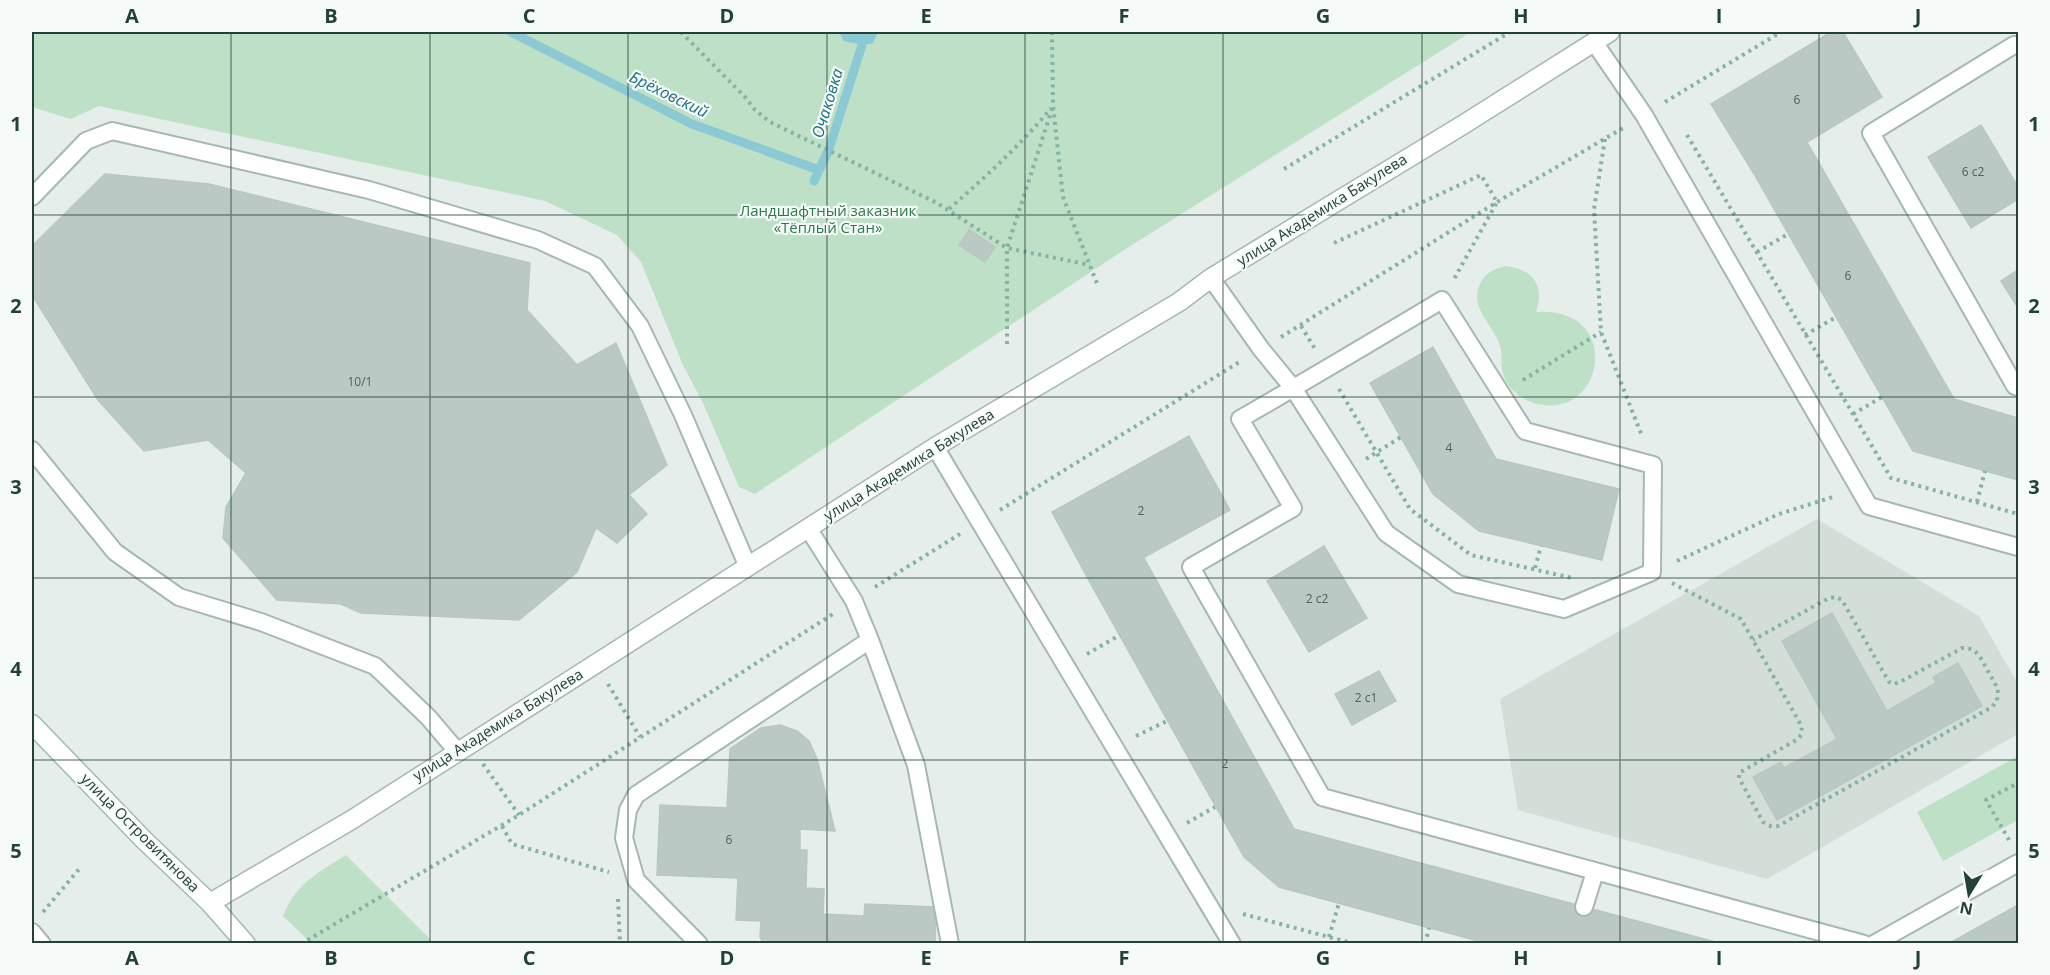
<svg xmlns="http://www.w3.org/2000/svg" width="2050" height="975" viewBox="0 0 2050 975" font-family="'Open Sans',sans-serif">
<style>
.built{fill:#d3ded9}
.green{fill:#bde0c6}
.water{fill:#8bc9d4}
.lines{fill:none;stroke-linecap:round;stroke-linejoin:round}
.stream{stroke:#8bc9d4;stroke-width:9}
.building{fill:#bac9c3;stroke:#b7c8c1;stroke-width:1.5}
.lane-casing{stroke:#a7b7b1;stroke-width:20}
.street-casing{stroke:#a7b7b1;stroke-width:21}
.secondary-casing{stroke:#a2bab2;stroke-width:21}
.path{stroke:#84b3a4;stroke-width:4;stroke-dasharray:3 4.5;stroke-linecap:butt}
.lane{stroke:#fff;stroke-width:16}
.street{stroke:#fff;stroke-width:18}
.secondary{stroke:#fff;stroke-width:18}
.grid{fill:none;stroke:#234139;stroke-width:1.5;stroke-opacity:0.55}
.labels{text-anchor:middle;stroke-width:4.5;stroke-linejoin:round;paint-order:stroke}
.number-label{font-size:12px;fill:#49635c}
.street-label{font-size:15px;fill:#234139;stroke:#f6faf8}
.park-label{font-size:15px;fill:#2b7a4a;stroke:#f6faf8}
.water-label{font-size:16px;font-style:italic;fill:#1a6f80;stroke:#f6faf8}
.neatline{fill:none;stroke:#234139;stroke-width:2}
.grid-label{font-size:20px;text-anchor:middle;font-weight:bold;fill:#234139}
</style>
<rect width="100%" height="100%" fill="#e5eeea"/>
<!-- built -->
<path class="built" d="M1817,519L1979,616L2018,684V734L1767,879L1518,810L1500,699Z"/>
<!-- green -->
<path class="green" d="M32,32H1471L1124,250L755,494L739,487L703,403L682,363L641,262L617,235L545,201L99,106L71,119L32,107Z
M1505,266C1533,269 1545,286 1536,312C1622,306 1605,414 1544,405C1526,403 1509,392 1503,374C1500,365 1503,355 1500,346C1493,324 1469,308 1480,284C1485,273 1494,269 1505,266Z
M2018,756V820L1943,861L1917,812Z
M346,855L434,943H311L283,916C296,883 318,873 346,855Z"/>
<!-- water -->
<path class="water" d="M839,32H878L873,43L862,45L844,41Z"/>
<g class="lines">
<!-- stream -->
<path class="stream" d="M511,32L692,124L819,170
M814,181L829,149L862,45L864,32"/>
</g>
<!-- building -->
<path class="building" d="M1831,32H1843L1882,97L1754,174L1711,104Z
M1981,125L2018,187V199L1971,228L1928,157Z
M1807,142L1954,399L2018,418V480L1913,451L1754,174Z
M105,174L209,184L530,263L527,310L577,365L616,343L667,465L629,495L647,514L617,543L596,528L577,572L519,620L361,613L341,604L277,600L223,538L226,507L246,473L208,440L144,451L98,400L32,295V246Z
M969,230L995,247L985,262L959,245Z
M2018,270V308L2001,281Z
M1433,347L1496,459L1619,489L1602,560L1479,531L1433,494L1370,383Z
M1189,436L1230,510L1092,586L1052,512Z
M1324,546L1367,618L1309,652L1267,581Z
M1144,558L1294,829L1723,944H1489L1279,887L1244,857L1092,586Z
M1832,613L1887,711L1936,683L1933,677L1958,663L1982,706L1777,820L1753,777L1781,762L1784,768L1837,739L1782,641Z
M1379,671L1396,701L1352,725L1335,694Z
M780,725L797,731L809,741L817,759L835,831L800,829V850H807L806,888L824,889L823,914L864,916L865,904L936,907L935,944H764L760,937L761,921L736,920L738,878L657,875L660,805L727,808L730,749L761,728Z
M2018,905V944H1948Z"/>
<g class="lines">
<defs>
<path id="lane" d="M1594,42L1644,115L1869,506L2018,547
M2014,45L1871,133L2015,386L2018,387
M32,197L86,141L112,131L369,190L538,240L595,266L640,326L683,415L748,567
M1211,278L1261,349L1293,388L1386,533L1458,584L1564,609L1652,572L1653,465L1525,431L1442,300C1375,340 1308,380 1240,419L1293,508L1191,567L1322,797L1864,944
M935,447L1232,944
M32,450L115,552L179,597L261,622L375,666L428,717L457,751
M808,528L854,601L870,640L916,765L950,944
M1584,907L1595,872
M32,932L42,944
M699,944L636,880L624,838L628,810L636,795L870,640
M1874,944L2018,863"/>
<path id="street" d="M210,903L353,819L935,447L1179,302L1211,278L1461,126L1610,32"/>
<path id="secondary" d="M32,724L144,840L210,903L246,944"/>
</defs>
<!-- lane casing -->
<use href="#lane" class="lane-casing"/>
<!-- street casing -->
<use href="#street" class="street-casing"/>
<!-- secondary casing -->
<use href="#secondary" class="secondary-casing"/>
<!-- path -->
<path class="path" d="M681,32L745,97L755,110L770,122L937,203L1007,248L1090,265
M1052,32L1053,105L1063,197L1098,286
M1665,102L1781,32
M1687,135L1891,478L2018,514
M1605,139L1594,209L1601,332L1642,436
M1284,169L1510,32
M949,209C985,177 1020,146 1051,108
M1334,243L1481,175L1497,202L1454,279
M1757,252L1788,234
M1301,326L1315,349
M1805,335L1836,317
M1281,337L1497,202L1623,128
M1007,344V248L1052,109
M1523,380L1601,332
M1339,389L1410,509L1471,555L1572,578
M1853,414L1882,397
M1366,459L1401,437
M1977,502L1985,471
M1000,510L1241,361
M1677,561L1779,514L1836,496
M1535,568L1541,546
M1672,583L1741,619L1802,727L1801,735L1798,739L1739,773V778L1763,822C1768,826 1772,827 1778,826L1992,707L1997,701L1998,689L1979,655C1973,649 1969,648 1962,648L1900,682L1894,684L1889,682L1842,600L1836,597L1829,598L1753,640
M875,587L960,534
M1087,654L1120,635
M608,684L640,737
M1136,736L1167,721
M483,764L519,815
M1187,823L1215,807
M502,826L512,844L609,872
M2009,840L1986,800L2018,783
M618,899L620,944
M43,912L80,868
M1243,914L1355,944
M1329,937L1339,903
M301,944L519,815L833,614
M1425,944L1429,928"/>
<!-- lane -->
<use href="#lane" class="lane"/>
<!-- street -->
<use href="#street" class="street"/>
<!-- secondary -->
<use href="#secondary" class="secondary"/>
</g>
<!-- grid -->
<path class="grid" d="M231,32V944M430,32V944M628,32V944M827,32V944M1025,32V944M1223,32V944M1422,32V944M1620,32V944M1819,32V944M32,215H2018M32,397H2018M32,578H2018M32,760H2018"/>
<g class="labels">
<!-- number labels -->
<g class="number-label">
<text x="1797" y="104">6</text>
<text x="1973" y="176">6 с2</text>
<text x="1848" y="280">6</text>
<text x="360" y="386">10/1</text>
<text x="1449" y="452">4</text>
<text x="1141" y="515">2</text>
<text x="1317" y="603">2 с2</text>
<text x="1366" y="702">2 с1</text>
<text x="1225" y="768">2</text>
<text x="729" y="844">6</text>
</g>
<!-- street labels -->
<g class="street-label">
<text transform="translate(1322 210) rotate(-32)" y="5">улица Академика Бакулева</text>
<text transform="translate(909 465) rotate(-32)" y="5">улица Академика Бакулева</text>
<text transform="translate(498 725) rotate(-32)" y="5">улица Академика Бакулева</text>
<text transform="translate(140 833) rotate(45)" y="5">улица Островитянова</text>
</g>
<!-- park labels -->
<g class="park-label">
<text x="828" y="216">Ландшафтный заказник<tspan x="828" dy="17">«Тёплый Стан»</tspan></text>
</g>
<!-- water labels -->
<g class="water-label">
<text transform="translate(669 94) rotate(26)" y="6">Брёховский</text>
<text transform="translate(827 103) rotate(-73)" y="6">Очаковка</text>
</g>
</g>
<!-- border -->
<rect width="2050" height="975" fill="none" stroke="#f6faf8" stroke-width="66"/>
<!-- north arrow -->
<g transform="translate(1969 894) rotate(191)" stroke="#f6faf8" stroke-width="4.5" paint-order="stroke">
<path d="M0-4.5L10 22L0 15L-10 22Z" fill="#234139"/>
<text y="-9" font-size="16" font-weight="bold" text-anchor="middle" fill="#234139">N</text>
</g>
<rect x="33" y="33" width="1984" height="909" class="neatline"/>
<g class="grid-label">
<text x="132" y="23">A</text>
<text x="331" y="23">B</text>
<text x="529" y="23">C</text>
<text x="727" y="23">D</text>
<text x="926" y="23">E</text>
<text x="1124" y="23">F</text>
<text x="1323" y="23">G</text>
<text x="1521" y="23">H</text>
<text x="1719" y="23">I</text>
<text x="1918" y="23">J</text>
<text x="16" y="131">1</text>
<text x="2034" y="131">1</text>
<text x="16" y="313">2</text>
<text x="2034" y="313">2</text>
<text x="16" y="494">3</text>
<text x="2034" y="494">3</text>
<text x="16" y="676">4</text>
<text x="2034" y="676">4</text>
<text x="16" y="858">5</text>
<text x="2034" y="858">5</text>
<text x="132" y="965">A</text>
<text x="331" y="965">B</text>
<text x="529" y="965">C</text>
<text x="727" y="965">D</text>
<text x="926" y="965">E</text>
<text x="1124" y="965">F</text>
<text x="1323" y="965">G</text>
<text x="1521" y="965">H</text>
<text x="1719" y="965">I</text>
<text x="1918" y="965">J</text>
</g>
</svg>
